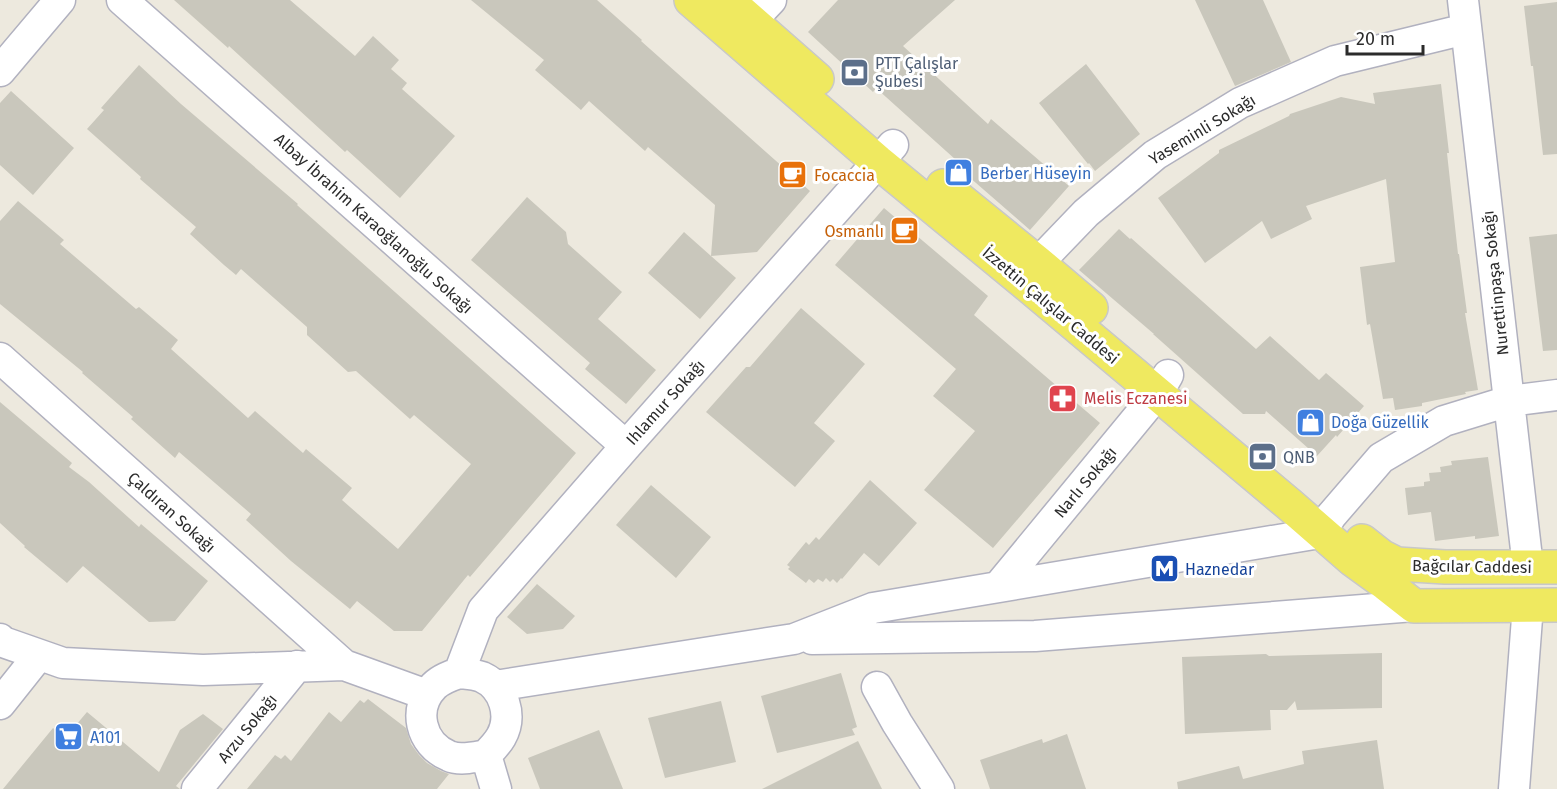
<svg xmlns="http://www.w3.org/2000/svg" width="1557" height="789" viewBox="0 0 1557 789" font-family="'Fira Sans',sans-serif">
<style>
.building{fill:#c9c7bc}
.lines{fill:none;stroke-linecap:round;stroke-linejoin:round}
.minor-casing{stroke:#b1b1bf;stroke-width:33}
.major-casing{stroke:#c8c8c8;stroke-width:36}
.minor{stroke:#fff;stroke-width:30}
.major{stroke:#efe960;stroke-width:33}
.labels{text-anchor:middle;stroke-width:6;stroke-linejoin:round;paint-order:stroke}
.service-label{font-size:16px;fill:#4e5e75;stroke:#fff;text-anchor:start}
.street-label{font-size:16px;fill:#2b2b2b;stroke:#fff}
.shop-label{font-size:16px;fill:#366cbe;stroke:#fff;text-anchor:start}
.food-label{font-size:16px;fill:#c56008;stroke:#fff;text-anchor:start}
.health-label{font-size:16px;fill:#be3a42;stroke:#fff;text-anchor:start}
.transit-label{font-size:16px;fill:#164399;stroke:#fff;text-anchor:start}
</style>
<rect width="100%" height="100%" fill="#ede9de"/>
<!-- building -->
<path class="building" d="M174,0H290L355,56L373,36L399,60L391,69L407,83L402,89L455,136L400,198L347,150L345,152L229,46L228,48Z
M471,0H597L642,40L641,41L810,191L757,252L711,256L736,278L700,319L648,273L684,232L711,256L715,205L648,147L645,151L589,101L581,110L535,70L544,60Z
M838,0H955L903,46L988,124L991,119L1069,186L1030,230L953,163L956,160L876,88L873,92L808,32Z
M1195,0H1263L1291,62L1235,86Z
M1557,2V154L1543,155L1533,66H1531L1524,6Z
M1086,64L1140,134L1095,171L1089,163L1088,164L1039,103Z
M139,65L181,104L298,204L297,205L576,453L470,577L468,575L422,631H394L357,601L350,609L291,561L246,520L251,514L179,452L175,458L131,419L133,417L82,373L83,372L0,304V221L18,201L64,240L60,244L136,309L139,307L178,340L171,349L248,418L255,411L303,453L306,449L352,488L342,500L398,549L471,464L414,415L410,419L356,371L348,372L307,335V327L241,269L236,275L224,265L190,234L196,227L140,179L141,177L87,129L104,110L101,108Z
M1441,84L1449,153H1447L1458,254H1459L1467,313H1465L1478,390L1465,392L1466,394L1422,403V406L1395,410L1393,398L1383,399L1370,324L1367,325L1360,267L1395,262L1386,179L1306,206L1312,219L1271,239L1262,221L1205,263L1158,198L1219,153V150L1289,116L1290,114L1341,97L1375,104L1373,93Z
M11,91L74,148L33,195L0,165V103Z
M527,197L566,232L568,244L622,292L598,319L656,370L626,404L585,369L590,363L471,260Z
M884,208L988,296L974,315L1100,423L993,548L924,490L975,431L933,396L956,369L835,265Z
M1119,229L1130,239L1131,238L1256,349L1270,336L1319,380L1326,373L1364,406L1337,437L1336,435L1317,456L1266,411L1265,414H1243L1153,334H1154L1079,270Z
M1557,234V350L1543,351L1529,237Z
M801,308L865,364L814,423L835,441L795,487L706,412L746,367H750Z
M0,402L72,463L69,467L89,482L139,527L141,524L208,581L175,621L149,622L83,566L67,583L24,547L25,546L0,523Z
M1488,457L1499,536L1475,539V536L1435,541L1431,512L1408,515L1405,488L1424,486V482L1430,481L1429,473L1441,472L1440,467L1452,465L1451,461Z
M870,480L917,523L879,566L864,553L842,579L841,578L837,583L833,579L830,582L826,578L823,582L818,579L814,583L809,579L806,583L788,569L790,567L787,565L806,542L809,545L816,537L819,540Z
M651,485L711,537L676,578L616,525Z
M537,584L575,616L563,629L527,634L507,617Z
M1382,653V708L1297,710L1295,701L1287,710H1270L1271,730L1185,734L1182,657L1266,654L1269,656Z
M841,673L857,727L852,729L855,735L777,753L761,696Z
M368,699L406,728L411,744L419,755L427,763L441,771L449,774L437,789H247L275,755L281,759L285,755L291,761L329,712L341,722L360,700L364,703Z
M721,701L736,762L665,778L648,718Z
M87,712L159,772L180,730L203,714L223,729L176,786L180,789H3L53,728L65,738Z
M599,730L623,789H540L528,758Z
M1067,734L1086,789H990L980,760L1042,739L1043,743Z
M1377,740L1384,789H1178L1177,782L1239,766L1243,779L1304,764L1302,751Z
M858,741L882,789H762Z"/>
<g class="lines">
<defs>
<path id="minor" d="M122,0L626,446
M1463,0L1528,567
M751,21L771,0
M0,71L60,0
M1024,282L1038,263L1086,213L1155,155L1240,103L1335,61L1466,29
M0,358L344,665
M998,587L1157,394L1168,375
M0,639L3,642L63,663L203,670L344,665L427,695
M812,639L1035,636L1414,606
M459,673L483,610L626,446L893,145
M459,673C467,674 474,674 482,677C504,687 513,716 501,737C497,744 492,749 486,755C475,757 460,761 449,756C420,744 412,708 434,686C441,679 450,676 459,673Z
M495,686L794,639L873,608L1320,533L1331,516L1381,458L1444,421L1509,401L1557,395
M877,687L897,723L939,789
M0,704L39,655
M486,755L496,789
M197,789L297,666
M1514,789L1528,605"/>
<path id="major" d="M691,0L878,162L1024,282L1290,505L1353,560L1386,584L1414,606L1557,605
M727,0L817,79
M943,186L1038,263L1091,308
M1362,541L1381,556L1397,564L1445,567H1557"/>
</defs>
<!-- minor casing -->
<use href="#minor" class="minor-casing"/>
<!-- major casing -->
<use href="#major" class="major-casing"/>
<!-- minor -->
<use href="#minor" class="minor"/>
<!-- major -->
<use href="#major" class="major"/>
</g>
<!-- icons -->
<defs>
<symbol id="bank-square" viewBox="-11 -11 22 22"><rect x="-9" y="-9" width="18" height="18" rx="4" fill="#5c6f8a" stroke="#fff"/><path d="M-6-4H6V4H-6ZM0-2.3a2.3 2.3 0 1 0 0 4.6a2.3 2.3 0 1 0 0-4.6Z" fill="#fff"/></symbol>
<symbol id="shop-square" viewBox="-11 -11 22 22"><rect x="-9" y="-9" width="18" height="18" rx="4" fill="#3f7fe0" stroke="#fff"/><path d="M-5-2.5h2.3a2.7 3.5 0 0 1 5.4 0H5L5.5 6h-11ZM-1.5-2.5h3a1.5 2.3 0 0 0-3 0Z" fill="#fff"/></symbol>
<symbol id="cafe-square" viewBox="-11 -11 22 22"><rect x="-9" y="-9" width="18" height="18" rx="4" fill="#e8710a" stroke="#fff"/><path d="M-5.5-4.5H6V0H3Q3 3.5 0 3.5H-2.5Q-5.5 3.5-5.5 0ZM3-3.2v2h1.7v-2ZM-6 4.5H4V6H-6Z" fill="#fff"/></symbol>
<symbol id="pharmacy-square" viewBox="-11 -11 22 22"><rect x="-9" y="-9" width="18" height="18" rx="4" fill="#e0444e" stroke="#fff"/><path d="M-2-6h4v4h4v4h-4v4h-4v-4h-4v-4h4Z" fill="#fff"/></symbol>
<symbol id="metro-square" viewBox="-11 -11 22 22"><rect x="-9" y="-9" width="18" height="18" rx="4" fill="#1a4fb4" stroke="#fff"/><path d="M-5.5 5V-5H-3L0 0L3-5H5.5V5H3V-.5L0 4L-3-.5V5Z" fill="#fff"/></symbol>
<symbol id="supermarket-square" viewBox="-11 -11 22 22"><rect x="-9" y="-9" width="18" height="18" rx="4" fill="#3f7fe0" stroke="#fff"/><path d="M-6-5.5h2.5l.6 2H6L4.5 2H-2.5L-4.4-4H-6ZM-1.5 3.2a1.3 1.3 0 1 0 .1 0ZM3 3.2a1.3 1.3 0 1 0 .1 0Z" fill="#fff"/></symbol>
</defs>
<g fill-rule="evenodd">
<use href="#bank-square" x="838" y="56" width="33" height="33"/>
<use href="#shop-square" x="942" y="156" width="33" height="33"/>
<use href="#cafe-square" x="776" y="158" width="33" height="33"/>
<use href="#cafe-square" x="888" y="214" width="33" height="33"/>
<use href="#pharmacy-square" x="1046" y="382" width="33" height="33"/>
<use href="#shop-square" x="1294" y="406" width="33" height="33"/>
<use href="#bank-square" x="1246" y="440" width="33" height="33"/>
<use href="#metro-square" x="1148" y="552" width="33" height="33"/>
<use href="#supermarket-square" x="52" y="720" width="33" height="33"/>
</g>
<g class="labels">
<!-- service labels -->
<g class="service-label">
<text x="875" y="69">PTT Çalışlar<tspan x="875" dy="18">Şubesi</tspan></text>
<text x="1283" y="463">QNB</text>
</g>
<!-- street labels -->
<g class="street-label">
<text transform="translate(1202 129) rotate(-31)" y="6">Yaseminli Sokağı</text>
<text transform="translate(374 223) rotate(42)" y="6">Albay İbrahim Karaoğlanoğlu Sokağı</text>
<text transform="translate(1495 283) rotate(-96)" y="6">Nurettinpaşa Sokağı</text>
<text transform="translate(1051 305) rotate(40)" y="6">İzzettin Çalışlar Caddesi</text>
<text transform="translate(665 402) rotate(-48)" y="6">Ihlamur Sokağı</text>
<text transform="translate(1085 482) rotate(-50)" y="6">Narlı Sokağı</text>
<text transform="translate(172 512) rotate(42)" y="6">Çaldıran Sokağı</text>
<text transform="translate(1472 566) rotate(1)" y="6">Bağcılar Caddesi</text>
<text transform="translate(247 728) rotate(-51)" y="6">Arzu Sokağı</text>
</g>
<!-- shop labels -->
<g class="shop-label">
<text x="980" y="179">Berber Hüseyin</text>
<text x="1331" y="428">Doğa Güzellik</text>
<text x="90" y="743">A101</text>
</g>
<!-- food labels -->
<g class="food-label">
<text x="814" y="181">Focaccia</text>
<text x="884" y="237" text-anchor="end">Osmanlı</text>
</g>
<!-- health labels -->
<g class="health-label">
<text x="1084" y="404">Melis Eczanesi</text>
</g>
<!-- transit labels -->
<g class="transit-label">
<text x="1185" y="575">Haznedar</text>
</g>
</g>
<!-- scale -->
<path d="M1347 45v9h76v-9" fill="none" stroke="#2b2b2b" stroke-width="3"/>
<text x="1356" y="45" font-size="18" fill="#2b2b2b" stroke="#ffffff" stroke-width="4.5" paint-order="stroke">20 m</text>
</svg>
